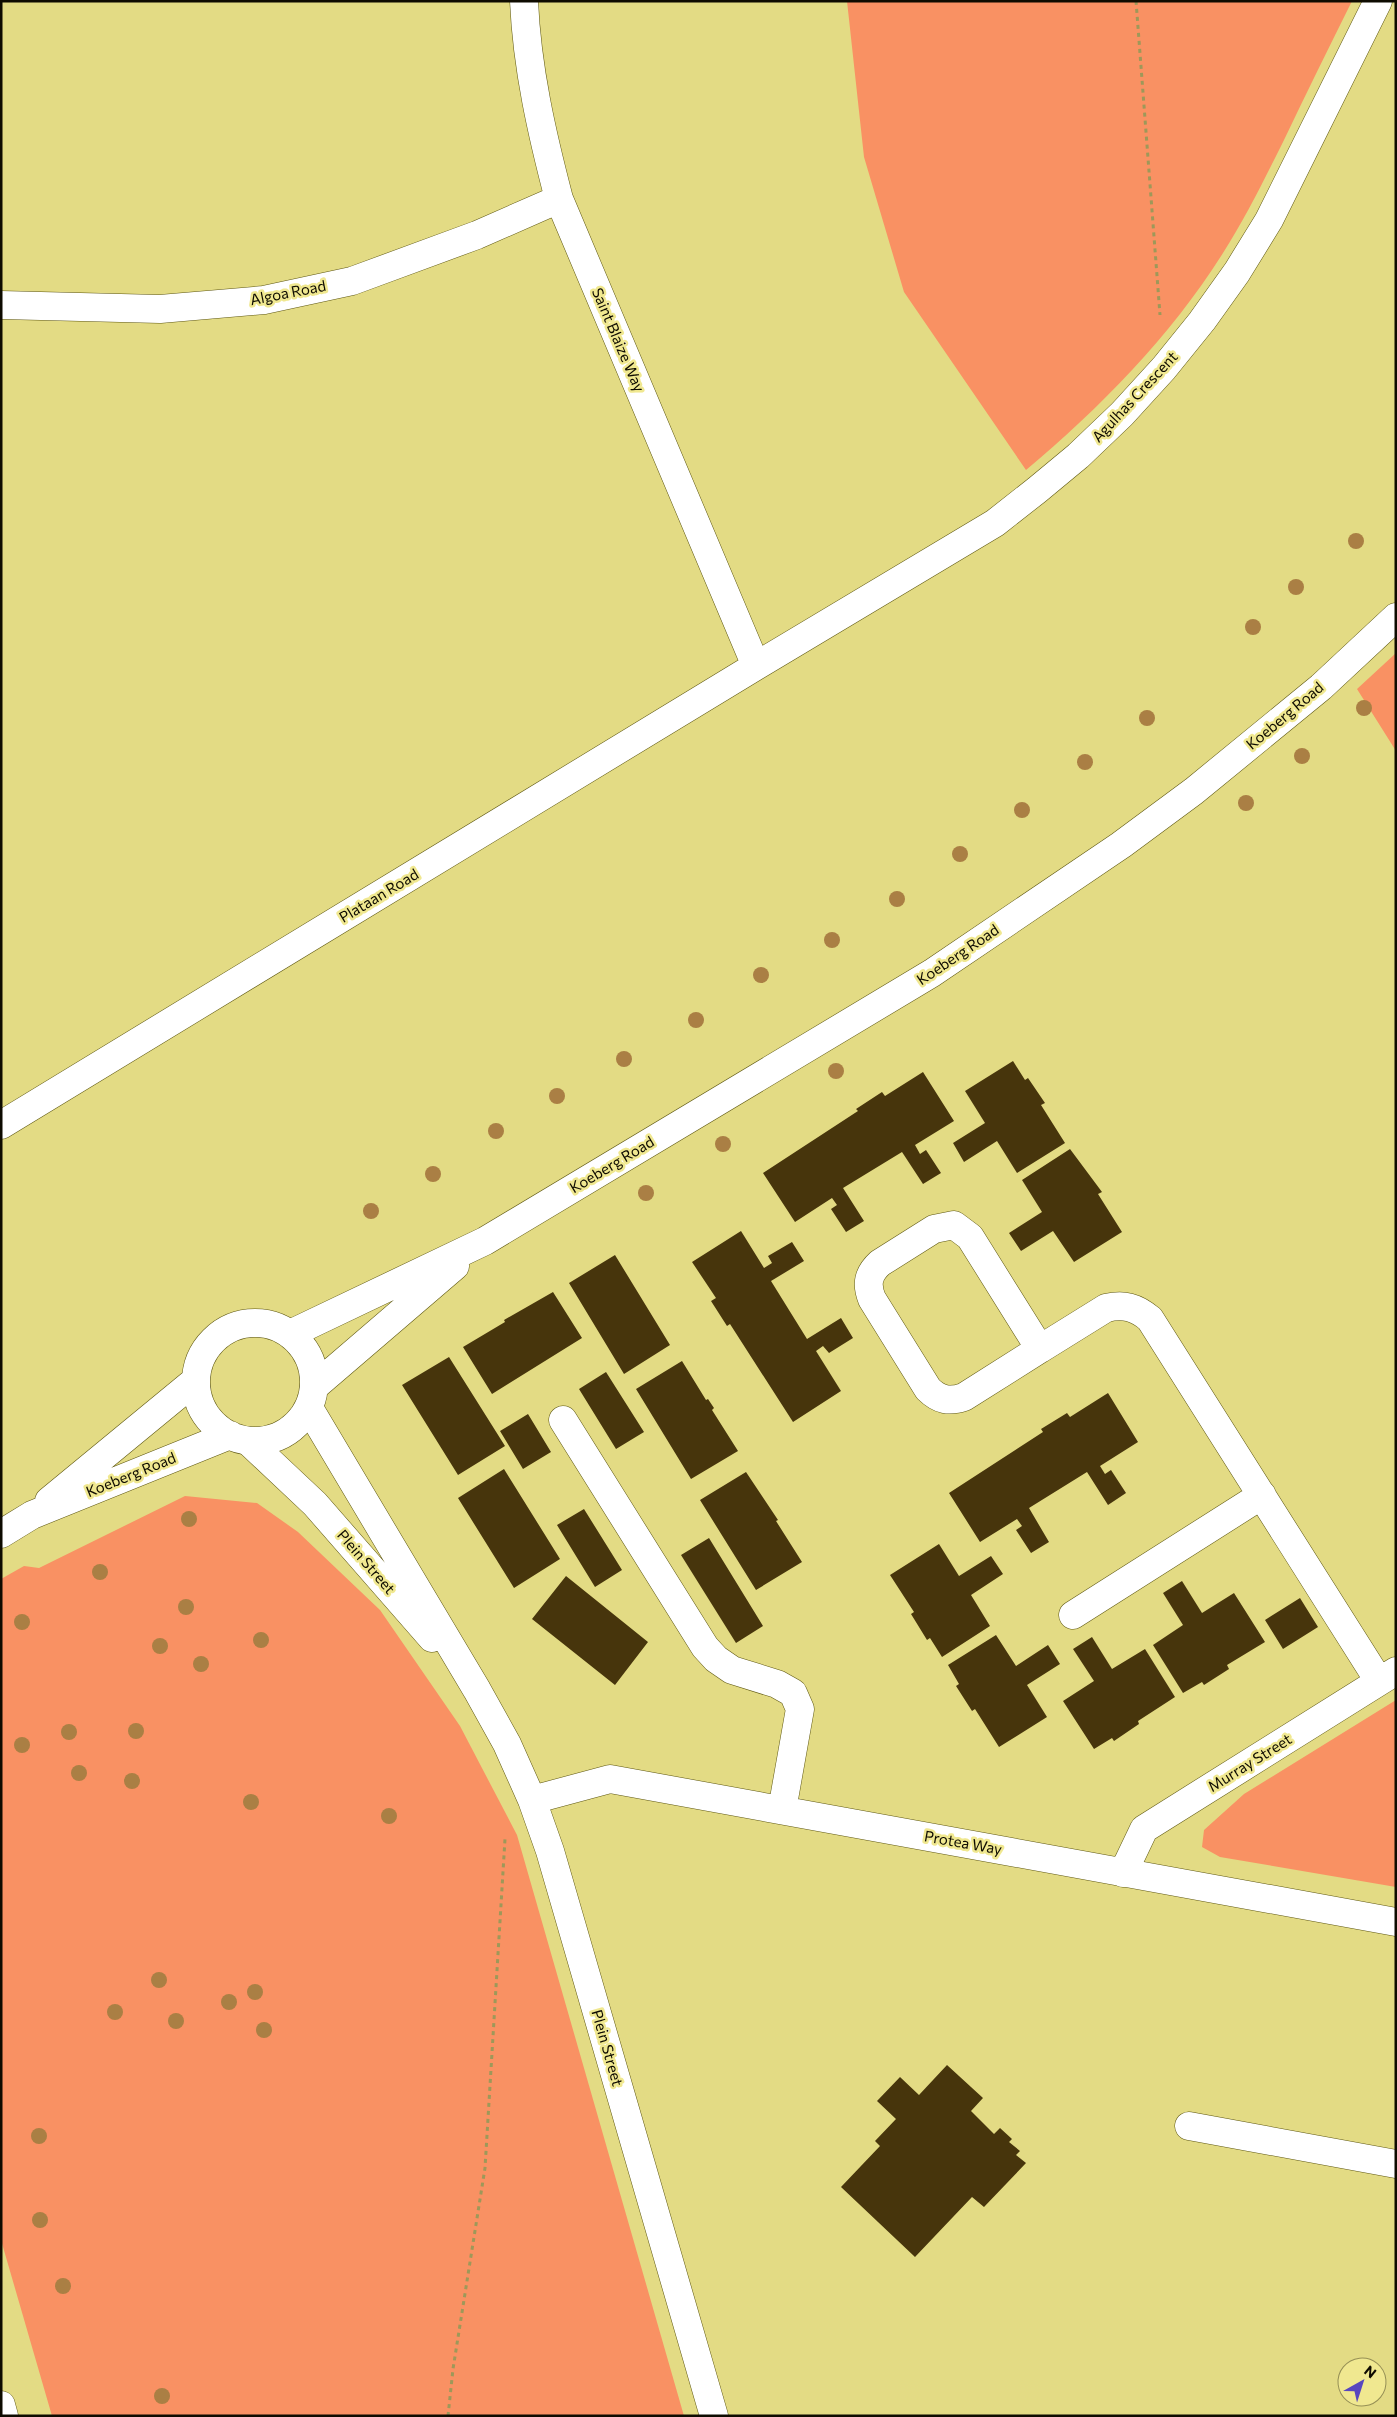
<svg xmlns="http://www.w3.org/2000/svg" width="1397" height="2417" viewBox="0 0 1397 2417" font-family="Commissioner,sans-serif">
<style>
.green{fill:#f99163}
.building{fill:#47350c}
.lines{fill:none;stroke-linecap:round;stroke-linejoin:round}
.minor-casing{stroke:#5f5812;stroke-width:29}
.major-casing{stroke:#5f5812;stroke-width:29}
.path{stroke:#9e9859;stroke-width:3;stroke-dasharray:4 4;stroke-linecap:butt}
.minor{stroke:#fff;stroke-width:28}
.major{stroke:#fff;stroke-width:28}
.tree{fill:#aa7f44}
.labels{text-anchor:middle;stroke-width:5;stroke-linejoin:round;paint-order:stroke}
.street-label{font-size:15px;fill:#0e0b00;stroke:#f0e890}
</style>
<rect width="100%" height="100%" fill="#e3db84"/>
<!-- green -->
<path class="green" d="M847,1H1352C1329,47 1306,94 1284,140C1265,178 1246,217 1223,253C1170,337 1101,407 1026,470L904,292L864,157Z
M1396,653V751L1357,689Z
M185,1496L257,1503L298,1532L380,1610L460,1726L517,1835L684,2416H52L1,2240V1579L24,1566L39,1568Z
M1396,1700V1887L1220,1857L1202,1847L1204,1830L1244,1794Z"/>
<!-- building -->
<path class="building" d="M1013,1061L1025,1080L1028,1078L1045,1103L1041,1105L1065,1143L1017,1173L997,1141L964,1162L953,1143L985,1123L965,1091Z
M923,1072L954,1121L915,1145L920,1154L926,1150L941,1173L923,1184L902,1152L843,1188L864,1221L846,1232L831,1209L837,1205L832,1198L795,1222L763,1173L858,1111L856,1109L882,1092L885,1096Z
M1070,1149L1102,1192L1098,1194L1122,1232L1074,1262L1053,1231L1021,1251L1009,1233L1042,1212L1022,1180Z
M741,1231L764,1268L772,1263L768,1256L792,1242L804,1261L771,1281L807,1339L841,1318L853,1338L829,1353L823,1346L816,1351L841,1391L793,1422L730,1324L727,1326L711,1301L716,1298L692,1262Z
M615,1255L670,1345L624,1374L569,1283Z
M553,1292L582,1338L492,1394L463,1347L505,1322L504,1320Z
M449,1357L505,1446L458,1475L402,1385Z
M682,1361L706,1400L708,1399L714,1408L712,1410L738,1451L691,1479L636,1389Z
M606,1372L644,1432L616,1449L579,1389Z
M1108,1393L1138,1442L1100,1466L1105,1474L1111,1470L1126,1493L1108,1505L1087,1472L1029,1508L1049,1542L1031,1553L1016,1530L1022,1526L1017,1519L980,1542L949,1493L1043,1432L1041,1429L1067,1413L1070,1417Z
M528,1414L551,1452L523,1469L500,1431Z
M504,1469L560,1559L514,1588L458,1498Z
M746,1472L778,1520L776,1521L802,1562L756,1590L700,1500Z
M584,1509L622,1570L595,1587L557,1525Z
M709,1538L763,1626L736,1643L681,1555Z
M939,1544L959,1576L991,1556L1003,1574L971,1595L990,1626L942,1657L930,1638L927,1640L911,1614L914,1612L890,1575Z
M566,1576L648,1642L615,1685L532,1619Z
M1182,1581L1202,1613L1234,1593L1265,1642L1227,1665L1229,1669L1204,1685L1202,1682L1183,1693L1153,1645L1183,1625L1163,1593Z
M1300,1598L1318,1627L1283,1649L1265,1620Z
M996,1635L1016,1666L1048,1645L1060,1664L1027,1685L1047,1717L999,1747L975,1709L972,1711L956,1686L959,1684L948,1665Z
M1092,1637L1112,1669L1145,1649L1175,1697L1138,1721L1139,1724L1114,1741L1112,1738L1094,1749L1063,1701L1094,1681L1073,1649Z
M947,2065L983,2098L971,2111L994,2134L1000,2128L1012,2139L1009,2142L1020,2151L1016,2155L1026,2163L984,2207L972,2197L915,2257L841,2187L880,2146L875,2141L896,2119L877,2101L900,2077L919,2095Z"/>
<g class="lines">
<defs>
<path id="minor" d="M524,1C527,69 542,134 559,199L756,666
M1,305L160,309L264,300L352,281L477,235L559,199
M1,1125L756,666L995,523L1037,490L1078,456L1122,414L1164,368L1202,321L1237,272L1269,220L1378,1
M954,1225L970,1237L1040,1349L964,1397C949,1402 939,1400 928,1389L872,1299C866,1284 868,1274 880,1263L934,1229Z
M1040,1349L1106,1308C1124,1304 1136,1307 1150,1319L1379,1681
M309,1408L477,1690L507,1744L532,1800L550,1851L714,2416
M563,1420L705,1647L716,1659L732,1670L777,1684L793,1693L800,1709L782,1810
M248,1441L315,1504L432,1638
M1073,1615L1262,1495
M532,1800L610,1779L1396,1922
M1123,1873L1144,1829L1396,1671
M1189,2126L1396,2164
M1,2405L4,2416"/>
<path id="major" d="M196 1382a59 59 0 1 1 118 0a59 59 0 1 1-118 0Z
M290,1334L485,1241L932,973L1121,845L1194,791L1321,687L1396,617
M314,1387L455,1266
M49,1501L196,1380
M1,1534L32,1515L230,1435"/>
</defs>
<!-- minor casing -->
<use href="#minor" class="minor-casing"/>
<!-- major casing -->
<use href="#major" class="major-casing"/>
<!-- path -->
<path class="path" d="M1136,1L1160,315
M448,2416L453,2369L485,2168L505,1839"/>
<!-- minor -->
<use href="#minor" class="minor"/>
<!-- major -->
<use href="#major" class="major"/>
</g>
<!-- trees -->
<g class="tree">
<circle cx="1356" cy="541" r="8"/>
<circle cx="1296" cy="587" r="8"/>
<circle cx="1253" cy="627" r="8"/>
<circle cx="1364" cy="708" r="8"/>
<circle cx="1147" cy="718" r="8"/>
<circle cx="1302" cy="756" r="8"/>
<circle cx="1085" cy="762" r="8"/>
<circle cx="1246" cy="803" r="8"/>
<circle cx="1022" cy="810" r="8"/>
<circle cx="960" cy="854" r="8"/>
<circle cx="897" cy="899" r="8"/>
<circle cx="832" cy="940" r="8"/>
<circle cx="761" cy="975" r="8"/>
<circle cx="696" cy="1020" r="8"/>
<circle cx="624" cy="1059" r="8"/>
<circle cx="836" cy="1071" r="8"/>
<circle cx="557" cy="1096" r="8"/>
<circle cx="496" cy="1131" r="8"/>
<circle cx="723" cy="1144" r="8"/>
<circle cx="433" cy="1174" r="8"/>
<circle cx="646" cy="1193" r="8"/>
<circle cx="371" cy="1211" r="8"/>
<circle cx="189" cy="1519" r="8"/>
<circle cx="100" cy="1572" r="8"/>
<circle cx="186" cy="1607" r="8"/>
<circle cx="22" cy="1622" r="8"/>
<circle cx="261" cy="1640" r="8"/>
<circle cx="160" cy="1646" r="8"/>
<circle cx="201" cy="1664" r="8"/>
<circle cx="136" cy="1731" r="8"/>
<circle cx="69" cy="1732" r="8"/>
<circle cx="22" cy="1745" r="8"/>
<circle cx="79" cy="1773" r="8"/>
<circle cx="132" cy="1781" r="8"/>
<circle cx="251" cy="1802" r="8"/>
<circle cx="389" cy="1816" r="8"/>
<circle cx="159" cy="1980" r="8"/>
<circle cx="255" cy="1992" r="8"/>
<circle cx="229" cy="2002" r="8"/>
<circle cx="115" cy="2012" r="8"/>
<circle cx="176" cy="2021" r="8"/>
<circle cx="264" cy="2030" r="8"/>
<circle cx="39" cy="2136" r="8"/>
<circle cx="40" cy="2220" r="8"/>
<circle cx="63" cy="2286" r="8"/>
<circle cx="162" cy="2396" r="8"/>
</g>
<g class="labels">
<!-- street labels -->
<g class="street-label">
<text transform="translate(288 293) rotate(-11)" y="5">Algoa Road</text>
<text transform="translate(618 340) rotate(67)" y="5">Saint Blaize Way</text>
<text transform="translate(1135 397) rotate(-47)" y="5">Agulhas Crescent</text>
<text transform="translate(1285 716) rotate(-40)" y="5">Koeberg Road</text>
<text transform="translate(379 896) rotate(-31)" y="5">Plataan Road</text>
<text transform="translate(958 955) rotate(-34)" y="5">Koeberg Road</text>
<text transform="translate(612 1165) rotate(-31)" y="5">Koeberg Road</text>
<text transform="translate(131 1475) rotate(-22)" y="5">Koeberg Road</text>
<text transform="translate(366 1562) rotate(49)" y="5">Plein Street</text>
<text transform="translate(1250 1763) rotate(-32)" y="5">Murray Street</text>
<text transform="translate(963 1843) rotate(10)" y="5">Protea Way</text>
<text transform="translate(607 2048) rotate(74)" y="5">Plein Street</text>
</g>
</g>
<!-- border -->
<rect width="1397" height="2417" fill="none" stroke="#0e0b00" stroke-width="5"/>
<!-- north arrow -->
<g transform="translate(1362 2382) rotate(39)"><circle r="24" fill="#f0e890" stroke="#969056"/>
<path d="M0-4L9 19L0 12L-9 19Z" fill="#5847bf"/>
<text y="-8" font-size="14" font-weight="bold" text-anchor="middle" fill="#0e0b00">N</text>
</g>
</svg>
